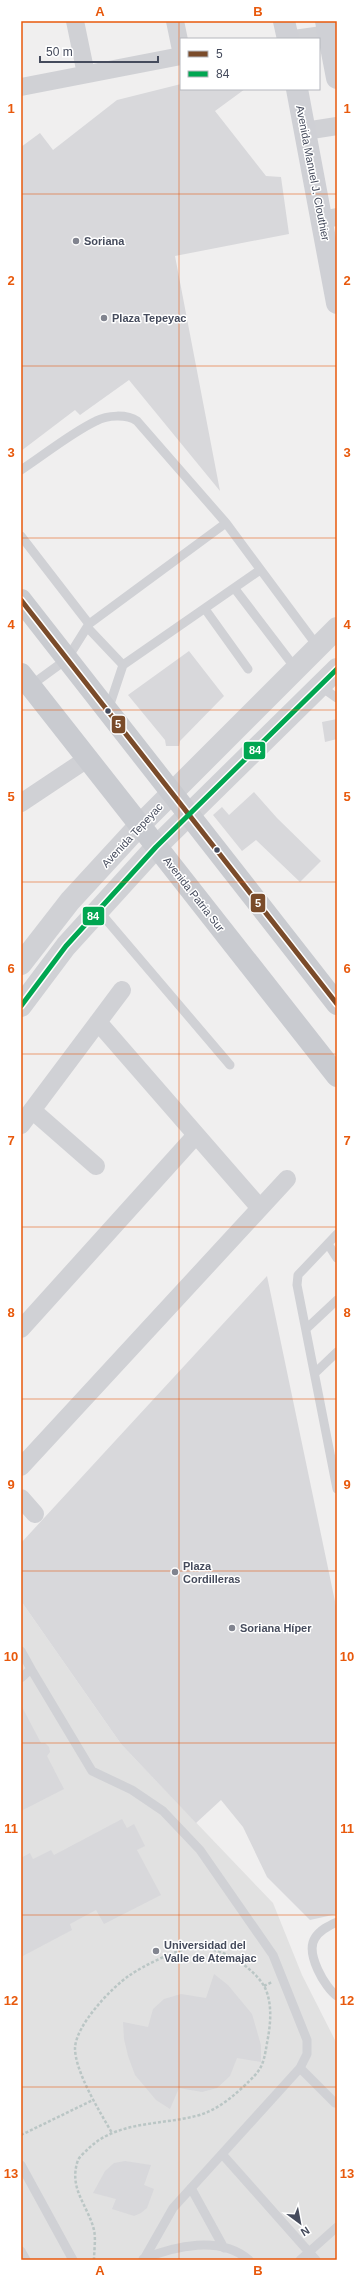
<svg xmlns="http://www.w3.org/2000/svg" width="358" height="2281" viewBox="0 0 358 2281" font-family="Helvetica,sans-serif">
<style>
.education{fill:#e1e1e1}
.building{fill:#d8d8db}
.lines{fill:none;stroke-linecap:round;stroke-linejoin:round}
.path{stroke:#bac6c5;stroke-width:2.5;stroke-dasharray:3 2;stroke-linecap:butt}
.service{stroke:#d0d1d5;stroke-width:9}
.minor{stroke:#d0d1d5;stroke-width:18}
.tertiary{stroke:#d0d1d5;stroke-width:22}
.secondary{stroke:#cfd0d5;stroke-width:22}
.primary{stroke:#c9cbd0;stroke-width:22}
.bus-1-casing{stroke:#fff;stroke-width:8}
.bus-2-casing{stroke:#fff;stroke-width:8}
.bus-1{stroke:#7a4b2a;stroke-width:5}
.bus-2{stroke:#00a651;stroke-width:5}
.grid{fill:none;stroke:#e8590c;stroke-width:1;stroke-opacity:0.55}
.poi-dot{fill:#81848f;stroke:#fff;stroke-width:1.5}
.bus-dot{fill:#454b5c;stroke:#fff;stroke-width:1.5}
.labels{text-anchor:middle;stroke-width:3;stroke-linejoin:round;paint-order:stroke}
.street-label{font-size:11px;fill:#454b5c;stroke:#fff}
.poi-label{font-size:11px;font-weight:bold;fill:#454b5c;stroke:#fff;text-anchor:start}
.line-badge{stroke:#fff;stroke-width:1.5}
.badge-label{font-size:11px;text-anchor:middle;font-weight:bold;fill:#fff}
.neatline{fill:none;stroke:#e8590c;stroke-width:1.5}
.grid-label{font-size:13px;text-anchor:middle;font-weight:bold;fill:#e8590c}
</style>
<rect width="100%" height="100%" fill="#f0efef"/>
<!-- education -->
<path class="education" d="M21,1601L121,1744L273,1903L302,1975L337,2044V2260H21Z"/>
<!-- building -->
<path class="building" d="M181,84V89H245L215,111L266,176L281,177L289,234L175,256L220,491L129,380L80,415L75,410L21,451V147L40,133L53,150L117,100Z
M189,651L224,696L180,741L179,746H166L165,740L128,695Z
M337,719V739L325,742L322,722Z
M254,792L277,818L321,861L300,882L256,840L242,851L213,815L222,807L229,815Z
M267,1276L337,1611V1914L310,1920L267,1877L243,1827L221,1800L196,1823L121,1744L21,1601V1543Z
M21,1705L41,1743H45L49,1747L50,1752L47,1756L64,1789L21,1811Z
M122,1819L127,1828L134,1824L145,1846L137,1850L161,1895L104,1924L96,1910L70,1924L72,1930L21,1957V1858L30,1853L33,1859L51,1850L54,1855Z
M214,1974L228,1985L252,2014L261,2045V2062L237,2058L230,2076L217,2088L202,2092L179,2088L170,2109L156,2100L135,2075L128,2056L124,2039L123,2022L148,2027L153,2009L164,1999L181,1994L206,1998Z
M125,2161L151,2165L144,2185L154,2189L147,2208L141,2213L134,2216L112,2209L116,2199L93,2193L105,2171L114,2163Z"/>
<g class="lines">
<!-- path -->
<path class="path" d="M264,1986L272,1982
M21,2135L93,2100
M94,2260C94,2251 96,2239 94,2230C88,2205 68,2189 78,2160C80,2156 85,2152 88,2149C116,2121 161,2125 196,2116C215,2111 229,2100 243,2087C261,2070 263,2068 267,2043C270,2028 272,2011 268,1996C265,1984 257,1976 249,1969C235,1956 210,1945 191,1948C175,1950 143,1966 130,1975C111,1988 76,2025 75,2048C75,2072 100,2112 112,2133"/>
<!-- service -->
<path class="service" d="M21,470C44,455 71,433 96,421C107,415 127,414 137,421L226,523L318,647
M21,536L89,624L67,659L30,686
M235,589L296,669
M205,609L248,669
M89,624L226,523
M87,627L123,665
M320,686L337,698
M108,710L123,665L260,570
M98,910L230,1065
M337,1234L298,1275L297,1285L337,1489
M328,1244L337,1258
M306,1329L337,1300
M315,1373L337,1352
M21,1651L31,1669L21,1678
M31,1669L92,1771L132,1790L163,1811L200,1850L273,1955L307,2040V2054L300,2068L173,2208L144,2259
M337,1922C328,1926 320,1930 315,1938C305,1953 325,1988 337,1996
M300,2068L335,2103L337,2102
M222,2154L316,2260
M21,2165L73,2260
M191,2188L224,2248
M21,2251L26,2260
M143,2259C175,2246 220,2235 249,2260
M300,2260L337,2227"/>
<!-- minor -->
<path class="minor" d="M75,21L86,74
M175,21L181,50
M294,39L337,33
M21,87L181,56
M305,131L337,126
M321,220L337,217
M21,803L87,759
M98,1022L260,1208
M32,1110L96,1166
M21,1125L122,990
M21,1329L196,1135
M21,1467L287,1179
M21,1498L35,1514"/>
<!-- tertiary -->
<path class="tertiary" d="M21,964L70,901L139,826L337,628
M21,1006L66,946L156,847L337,669"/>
<!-- secondary -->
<path class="secondary" d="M284,21L288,39
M326,21L337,78
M297,89L337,303"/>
<!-- primary -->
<path class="primary" d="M21,600L337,1004
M21,674L337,1076"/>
<defs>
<path id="bus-1" d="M21,600L337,1004"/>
<path id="bus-2" d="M21,1006L66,946L156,847L337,669"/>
</defs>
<!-- bus-1 casing -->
<use href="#bus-1" class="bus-1-casing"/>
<!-- bus-2 casing -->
<use href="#bus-2" class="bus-2-casing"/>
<!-- bus-1 -->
<use href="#bus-1" class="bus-1"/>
<!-- bus-2 -->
<use href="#bus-2" class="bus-2"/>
</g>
<!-- grid -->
<path class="grid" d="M179,21V2260M21,194H337M21,366H337M21,538H337M21,710H337M21,882H337M21,1054H337M21,1227H337M21,1399H337M21,1571H337M21,1743H337M21,1915H337M21,2087H337"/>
<!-- markers -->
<g class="poi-dot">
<circle cx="76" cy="241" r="4"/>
<circle cx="104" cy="318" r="4"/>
<circle cx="175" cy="1572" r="4"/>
<circle cx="232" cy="1628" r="4"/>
<circle cx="156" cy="1951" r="4"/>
</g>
<g class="bus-dot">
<circle cx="108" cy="711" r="3.5"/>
<circle cx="217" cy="850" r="3.5"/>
</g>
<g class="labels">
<!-- street labels -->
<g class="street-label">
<text transform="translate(313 173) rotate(79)" y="4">Avenida Manuel J. Clouthier</text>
<text transform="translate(132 835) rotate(-47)" y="4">Avenida Tepeyac</text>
<text transform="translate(194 894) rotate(52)" y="4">Avenida Patria Sur</text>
</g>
<!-- poi labels -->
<g class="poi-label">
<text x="84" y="245">Soriana</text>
<text x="112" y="322">Plaza Tepeyac</text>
<text x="183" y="1570">Plaza<tspan x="183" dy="13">Cordilleras</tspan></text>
<text x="240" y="1632">Soriana Híper</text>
<text x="164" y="1949">Universidad del<tspan x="164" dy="13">Valle de Atemajac</tspan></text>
</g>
</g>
<g class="line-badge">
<rect x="111" y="715" width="15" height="19" rx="4" fill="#7a4b2a"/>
<rect x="243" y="741" width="23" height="19" rx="4" fill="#00a651"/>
<rect x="250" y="893" width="16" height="20" rx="4" fill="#7a4b2a"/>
<rect x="82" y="906" width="23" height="20" rx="4" fill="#00a651"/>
</g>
<g class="badge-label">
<text x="118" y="728">5</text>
<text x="255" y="754">84</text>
<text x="258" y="907">5</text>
<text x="93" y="920">84</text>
</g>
<!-- border -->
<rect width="358" height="2281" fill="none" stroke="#ffffff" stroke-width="44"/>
<!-- legend -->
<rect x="180" y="38" width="140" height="52" fill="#ffffff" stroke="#b5b7be"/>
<rect x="188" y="51" width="20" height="6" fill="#7a4b2a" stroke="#b5b7be"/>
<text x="216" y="58" font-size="12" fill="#454b5c">5</text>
<rect x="188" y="71" width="20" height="6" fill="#00a651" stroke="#b5b7be"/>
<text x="216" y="78" font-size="12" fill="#454b5c">84</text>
<!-- north arrow -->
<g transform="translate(300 2223) rotate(148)" stroke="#ffffff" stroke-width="3" paint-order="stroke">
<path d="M0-3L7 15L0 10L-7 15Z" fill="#454b5c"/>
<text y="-6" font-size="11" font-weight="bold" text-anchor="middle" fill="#454b5c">N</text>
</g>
<!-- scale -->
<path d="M40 56v6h118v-6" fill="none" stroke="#454b5c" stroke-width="2"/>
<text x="46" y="56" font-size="12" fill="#454b5c" stroke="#ffffff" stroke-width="3" paint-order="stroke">50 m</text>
<rect x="22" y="22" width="314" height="2237" class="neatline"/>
<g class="grid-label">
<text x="100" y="16">A</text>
<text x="258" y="16">B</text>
<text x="11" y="113">1</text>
<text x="347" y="113">1</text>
<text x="11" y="285">2</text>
<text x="347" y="285">2</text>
<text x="11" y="457">3</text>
<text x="347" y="457">3</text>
<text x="11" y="629">4</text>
<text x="347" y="629">4</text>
<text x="11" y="801">5</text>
<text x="347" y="801">5</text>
<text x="11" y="973">6</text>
<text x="347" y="973">6</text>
<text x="11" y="1145">7</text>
<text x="347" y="1145">7</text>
<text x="11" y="1317">8</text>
<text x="347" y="1317">8</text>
<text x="11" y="1489">9</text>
<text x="347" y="1489">9</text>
<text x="11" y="1661">10</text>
<text x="347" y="1661">10</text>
<text x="11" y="1833">11</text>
<text x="347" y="1833">11</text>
<text x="11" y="2005">12</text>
<text x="347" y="2005">12</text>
<text x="11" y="2178">13</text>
<text x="347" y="2178">13</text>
<text x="100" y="2275">A</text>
<text x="258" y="2275">B</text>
</g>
</svg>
